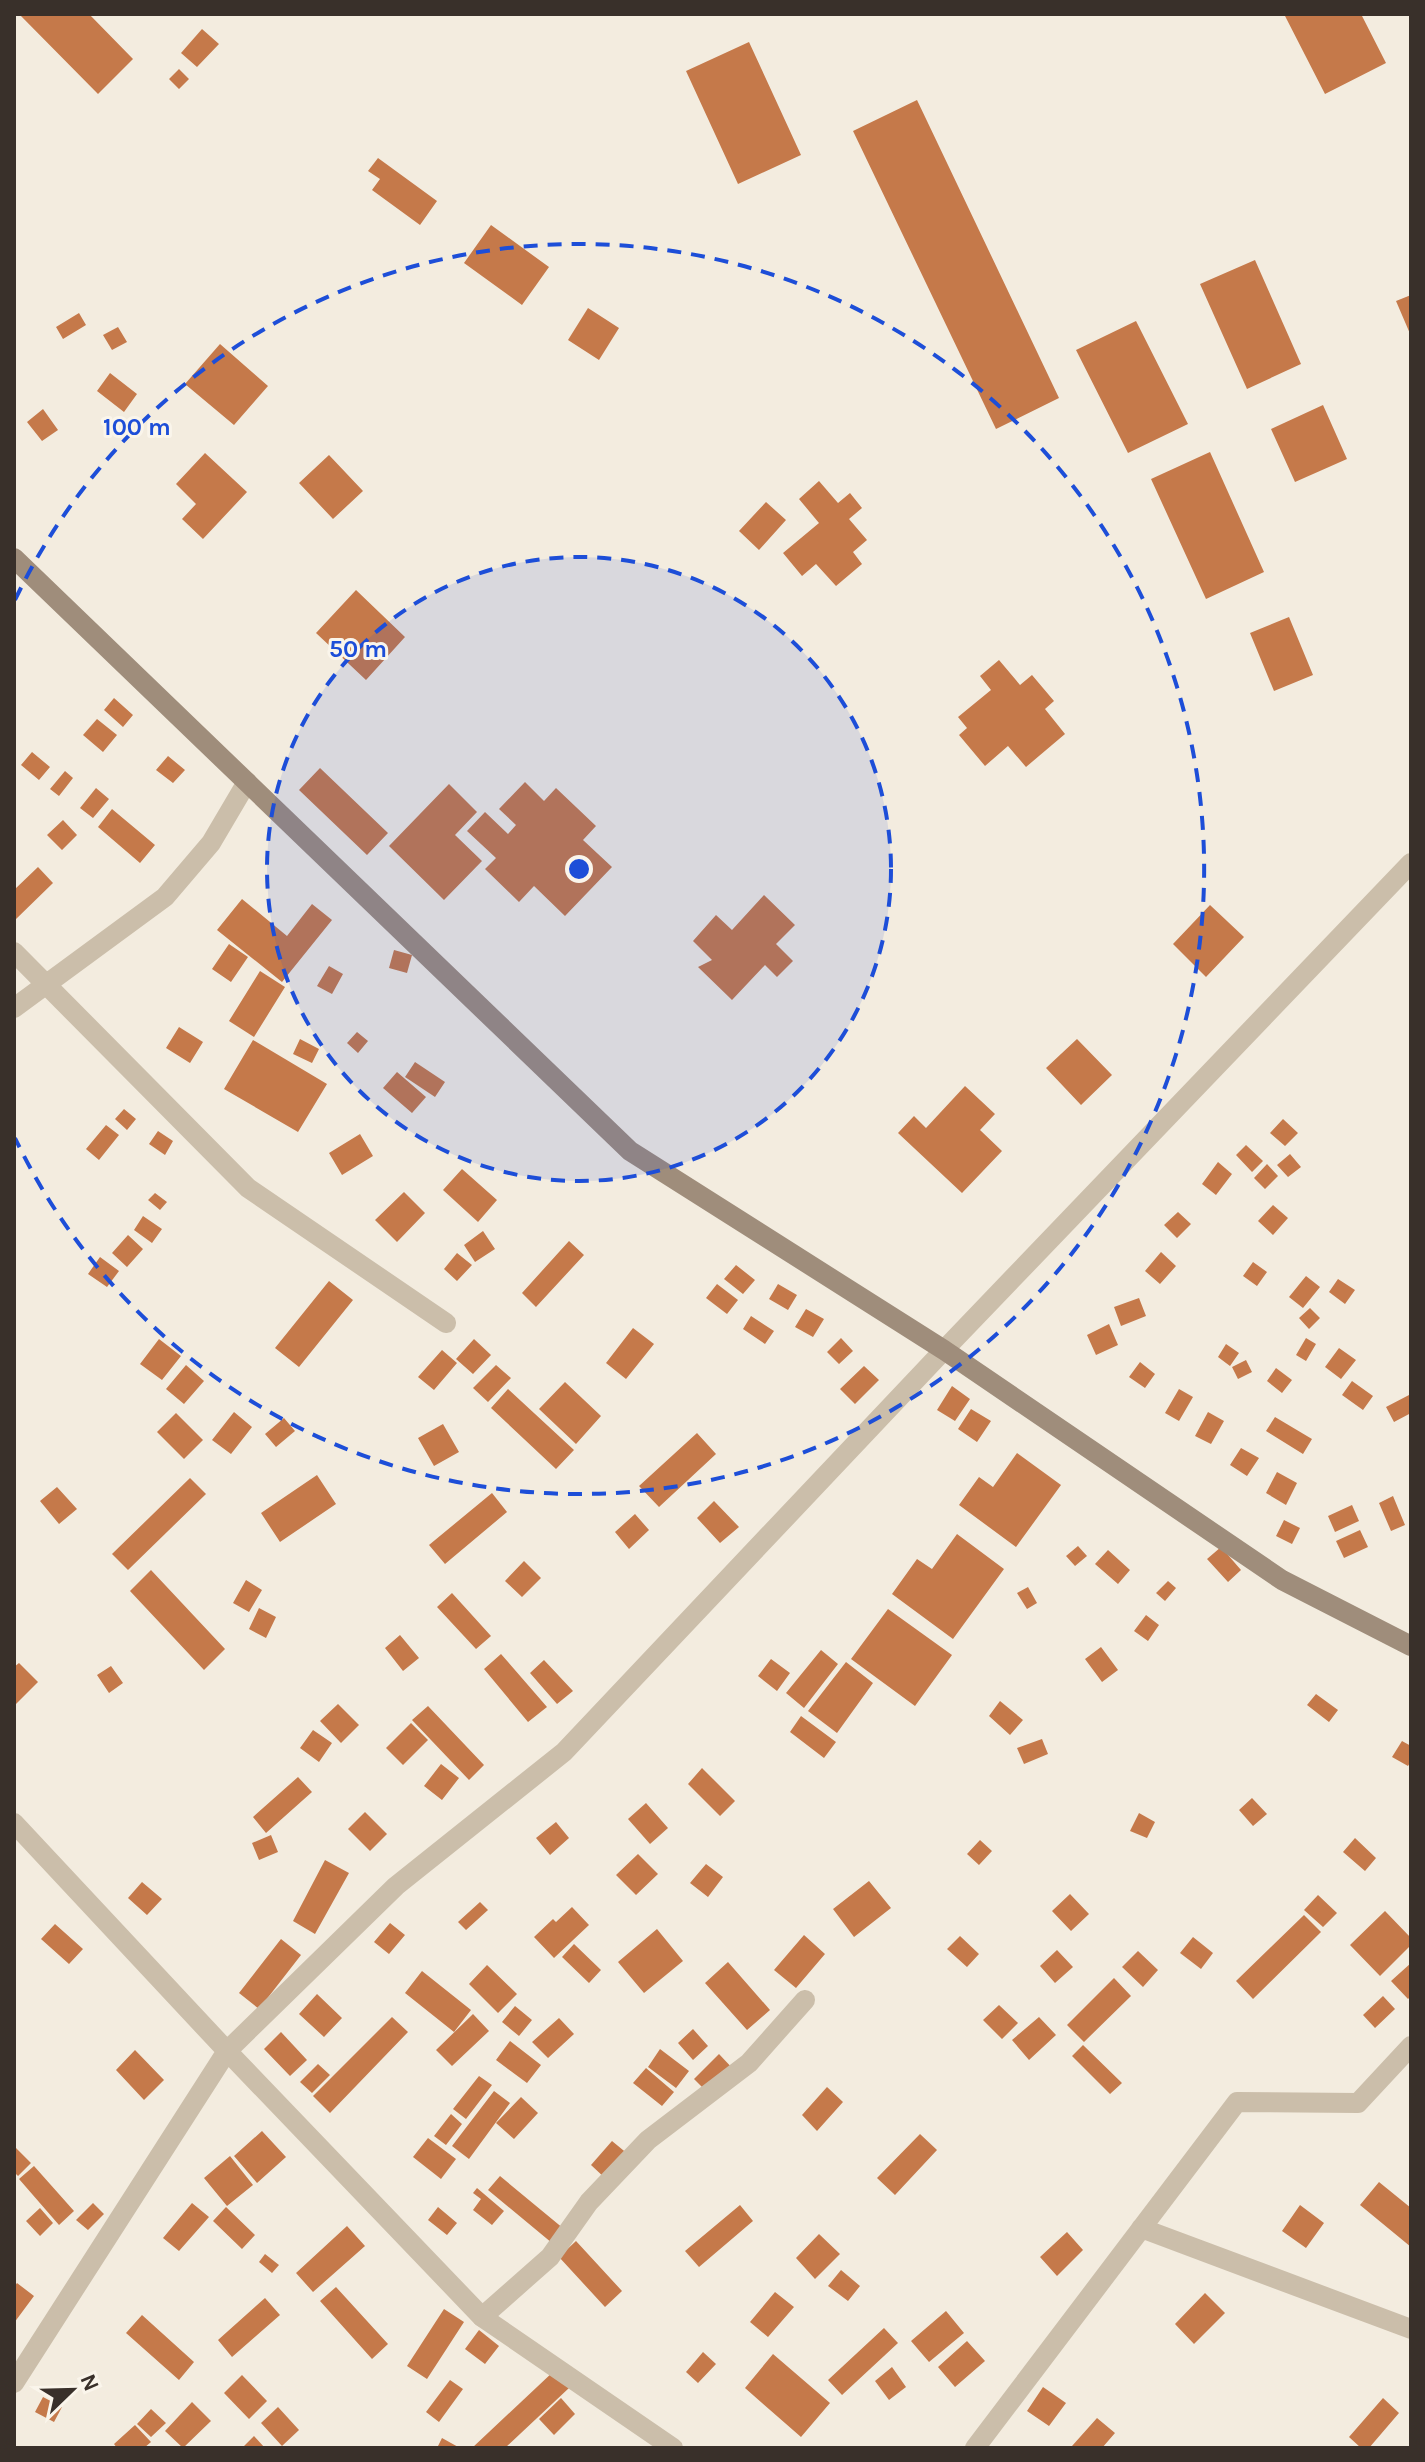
<svg xmlns="http://www.w3.org/2000/svg" width="1425" height="2462" viewBox="0 0 1425 2462" font-family="Karla,sans-serif">
<style>
.building{fill:#c5794a}
.lines{fill:none;stroke-linecap:round;stroke-linejoin:round}
.service{stroke:#cbbeaa;stroke-width:20}
.minor{stroke:#cbbeaa;stroke-width:20}
.secondary{stroke:#9f8d7b;stroke-width:20}
.ring{fill:none;stroke:#1d4ed8;stroke-width:4;stroke-dasharray:14 10}
.centre{fill:#1d4ed8;stroke:#faf5eb;stroke-width:4}
.ring-label{font-size:24px;text-anchor:middle;font-weight:bold;fill:#1d4ed8;stroke:#faf5eb;stroke-width:6;stroke-linejoin:round;paint-order:stroke}
</style>
<rect width="100%" height="100%" fill="#f3ecdf"/>
<!-- building -->
<path class="building" d="M19,14H89L133,59L98,94Z
M1284,14H1361L1386,63L1325,94Z
M202,29L219,44L197,67L181,53Z
M749,42L801,155L738,184L686,71Z
M179,69L189,79L179,89L169,79Z
M917,100L1059,398L996,429L853,131Z
M378,158L437,201L420,225L372,190L380,179L368,171Z
M491,225L549,267L522,305L464,263Z
M1255,260L1301,364L1247,389L1200,284Z
M1411,295V336L1396,301Z
M588,308L619,328L599,360L568,340Z
M79,313L86,325L63,339L56,327Z
M1136,321L1188,424L1128,453L1076,350Z
M118,327L127,342L112,350L103,335Z
M220,344L268,386L234,425L185,384Z
M110,373L137,394L124,412L97,391Z
M1323,405L1347,459L1295,482L1271,429Z
M43,409L58,430L42,441L27,422Z
M1210,452L1264,572L1206,599L1151,479Z
M205,453L247,492L203,539L182,519L196,504L176,484Z
M329,455L363,491L333,519L299,483Z
M819,481L838,503L850,493L862,508L849,519L867,540L853,552L862,564L836,586L816,564L802,576L783,553L819,523L799,499Z
M766,502L786,520L759,550L739,531Z
M356,590L405,637L366,680L316,633Z
M1289,617L1313,675L1274,691L1250,633Z
M999,660L1020,685L1032,675L1054,701L1045,709L1065,734L1026,767L1008,746L985,766L959,735L967,728L958,717L991,690L980,676Z
M114,698L133,715L123,727L104,710Z
M97,719L117,735L103,752L83,735Z
M32,752L50,767L39,780L21,765Z
M168,756L185,770L173,783L156,770Z
M320,768L388,833L367,855L299,790Z
M65,771L73,778L59,796L50,789Z
M525,782L544,801L556,788L596,826L583,840L612,867L565,916L534,886L519,902L485,869L496,858L467,831L485,812L508,834L516,825L499,809Z
M449,784L477,812L455,835L482,861L444,900L389,846Z
M96,788L109,799L93,818L80,808Z
M112,809L155,845L140,863L98,827Z
M63,820L77,835L62,850L47,835Z
M38,867L53,883L14,921V890Z
M764,895L795,925L776,944L793,961L777,977L765,965L732,1000L698,967L712,960L693,941L716,915L732,930Z
M242,899L287,936L312,904L332,920L282,982L217,930Z
M1210,905L1244,937L1206,977L1173,944Z
M229,944L248,957L231,982L212,969Z
M394,950L412,955L407,973L389,968Z
M329,966L343,974L332,994L317,986Z
M260,971L285,987L254,1037L229,1021Z
M179,1027L203,1042L190,1063L166,1048Z
M357,1032L368,1041L358,1053L347,1043Z
M300,1039L319,1049L312,1063L293,1054Z
M1077,1039L1112,1075L1081,1105L1046,1068Z
M253,1040L327,1084L298,1132L224,1089Z
M415,1062L445,1082L435,1097L405,1077Z
M397,1072L426,1097L412,1113L383,1088Z
M965,1086L995,1114L980,1130L1002,1151L962,1193L898,1133L914,1116L926,1128Z
M124,1109L136,1119L127,1130L115,1119Z
M1283,1119L1298,1133L1285,1146L1270,1133Z
M106,1125L119,1135L99,1160L86,1149Z
M158,1131L173,1141L165,1155L149,1144Z
M360,1134L373,1156L342,1175L329,1153Z
M1246,1145L1263,1161L1252,1172L1236,1155Z
M1290,1154L1301,1167L1288,1177L1277,1165Z
M1218,1162L1232,1174L1216,1195L1202,1184Z
M1267,1164L1278,1176L1265,1189L1254,1178Z
M462,1169L497,1200L478,1222L443,1190Z
M404,1192L425,1213L397,1242L375,1220Z
M155,1193L167,1202L160,1210L148,1200Z
M1273,1205L1288,1218L1273,1235L1258,1221Z
M1178,1212L1191,1224L1177,1238L1164,1225Z
M143,1216L162,1229L152,1243L134,1230Z
M483,1231L495,1249L475,1262L464,1245Z
M128,1235L143,1249L127,1267L112,1253Z
M569,1241L584,1255L536,1307L522,1293Z
M1161,1252L1176,1266L1160,1284L1145,1271Z
M457,1253L472,1265L457,1281L444,1269Z
M100,1257L119,1271L107,1287L88,1274Z
M1253,1262L1267,1272L1257,1286L1243,1276Z
M736,1265L755,1280L743,1294L724,1279Z
M1306,1276L1320,1287L1303,1308L1289,1297Z
M1338,1279L1355,1290L1345,1304L1329,1292Z
M329,1281L353,1300L299,1367L275,1348Z
M717,1284L738,1300L727,1314L706,1298Z
M778,1284L797,1295L788,1310L769,1299Z
M1139,1298L1146,1316L1121,1326L1114,1307Z
M1310,1308L1320,1318L1309,1329L1299,1318Z
M806,1309L824,1319L813,1337L795,1327Z
M751,1316L774,1331L765,1344L743,1329Z
M1109,1324L1118,1345L1096,1355L1087,1335Z
M633,1328L654,1344L626,1379L606,1363Z
M841,1338L853,1351L839,1364L827,1352Z
M1306,1338L1316,1344L1306,1361L1296,1355Z
M159,1339L181,1356L162,1380L140,1364Z
M474,1339L491,1355L473,1374L456,1359Z
M1226,1344L1239,1353L1230,1366L1218,1357Z
M1339,1348L1356,1360L1341,1379L1325,1367Z
M442,1350L457,1363L434,1390L418,1377Z
M1246,1360L1252,1372L1238,1379L1232,1367Z
M1140,1362L1155,1374L1145,1388L1129,1377Z
M186,1365L204,1381L184,1404L166,1389Z
M496,1365L511,1378L488,1402L473,1388Z
M864,1366L879,1380L855,1404L840,1389Z
M1276,1368L1292,1380L1282,1393L1267,1381Z
M1352,1381L1373,1396L1363,1410L1342,1395Z
M565,1382L601,1416L576,1444L539,1409Z
M952,1386L970,1399L955,1421L937,1410Z
M508,1389L574,1450L556,1469L491,1408Z
M1179,1389L1193,1397L1179,1421L1165,1413Z
M1409,1395L1411,1413L1394,1422L1386,1407Z
M971,1409L991,1421L977,1442L958,1429Z
M234,1412L252,1427L231,1454L212,1440Z
M1208,1412L1224,1421L1211,1444L1195,1436Z
M176,1413L203,1440L184,1459L157,1432Z
M1275,1417L1312,1439L1303,1454L1266,1431Z
M284,1418L295,1431L276,1447L265,1434Z
M443,1424L459,1452L434,1466L418,1438Z
M697,1433L716,1454L659,1507L639,1486Z
M1241,1448L1259,1458L1247,1476L1230,1465Z
M1017,1453L1061,1485L1016,1547L959,1505L979,1477L993,1487Z
M1277,1472L1297,1483L1286,1505L1266,1493Z
M317,1475L336,1504L280,1542L261,1513Z
M190,1478L206,1494L128,1570L112,1554Z
M57,1487L77,1509L59,1524L40,1501Z
M492,1493L507,1512L445,1564L429,1545Z
M1393,1496L1405,1525L1391,1531L1379,1503Z
M714,1501L739,1527L720,1543L697,1518Z
M1352,1505L1359,1521L1335,1532L1328,1516Z
M635,1514L649,1530L629,1549L615,1532Z
M1284,1520L1300,1528L1292,1544L1276,1536Z
M1360,1530L1368,1547L1344,1558L1336,1541Z
M957,1534L1004,1569L953,1639L892,1594L917,1559L932,1569Z
M1078,1546L1087,1556L1075,1566L1066,1556Z
M1221,1547L1241,1570L1228,1582L1207,1559Z
M1108,1550L1130,1570L1118,1584L1095,1564Z
M524,1561L541,1578L522,1597L505,1581Z
M151,1570L225,1649L204,1670L130,1591Z
M246,1580L262,1590L249,1612L233,1603Z
M1168,1581L1176,1588L1165,1601L1156,1593Z
M1028,1587L1037,1603L1027,1609L1017,1593Z
M452,1593L491,1636L476,1649L437,1607Z
M259,1608L276,1617L266,1638L249,1629Z
M888,1609L952,1655L915,1706L851,1659Z
M1146,1615L1159,1625L1148,1641L1134,1631Z
M400,1635L419,1658L403,1671L385,1648Z
M1101,1647L1118,1670L1102,1682L1085,1659Z
M821,1650L838,1664L804,1708L786,1693Z
M501,1654L547,1707L528,1722L484,1669Z
M771,1659L790,1673L777,1691L758,1676Z
M544,1660L573,1691L557,1704L530,1673Z
M846,1662L873,1683L837,1733L808,1711Z
M19,1663L38,1682L14,1706V1667Z
M111,1666L123,1683L109,1693L97,1675Z
M1316,1694L1338,1710L1329,1722L1307,1705Z
M1000,1701L1023,1720L1010,1735L989,1716Z
M338,1704L359,1725L341,1743L320,1721Z
M428,1706L484,1765L469,1780L412,1720Z
M801,1716L836,1742L824,1758L790,1732Z
M411,1723L428,1740L403,1765L386,1748Z
M313,1730L332,1743L319,1762L300,1748Z
M1042,1739L1048,1754L1024,1764L1017,1748Z
M1402,1741L1411,1746V1761L1408,1766L1392,1757Z
M441,1764L459,1778L442,1800L424,1786Z
M702,1768L735,1801L720,1816L688,1784Z
M298,1777L312,1792L266,1833L253,1817Z
M1252,1798L1267,1814L1253,1826L1239,1810Z
M646,1803L668,1828L650,1844L628,1819Z
M365,1812L387,1834L370,1851L348,1829Z
M1139,1813L1155,1822L1147,1838L1130,1831Z
M556,1822L569,1838L550,1855L536,1838Z
M271,1835L278,1852L259,1860L252,1843Z
M1355,1838L1376,1858L1365,1871L1343,1852Z
M980,1840L992,1851L979,1865L967,1854Z
M638,1854L658,1874L636,1895L616,1875Z
M325,1860L349,1873L315,1934L293,1921Z
M706,1864L723,1877L708,1897L690,1883Z
M869,1881L891,1908L854,1937L833,1909Z
M142,1882L162,1899L147,1915L128,1898Z
M1070,1894L1089,1914L1071,1931L1052,1911Z
M1318,1895L1337,1913L1323,1927L1304,1910Z
M480,1902L488,1910L466,1930L458,1922Z
M572,1907L589,1925L554,1958L534,1937L553,1919L556,1922Z
M1385,1911L1411,1938V1945L1380,1976L1350,1945Z
M1304,1915L1321,1932L1253,1999L1236,1981Z
M390,1923L405,1935L389,1954L374,1942Z
M55,1924L83,1949L69,1964L41,1939Z
M657,1929L683,1961L644,1993L618,1962Z
M804,1935L825,1954L796,1988L774,1970Z
M960,1936L979,1954L967,1967L947,1949Z
M1193,1937L1213,1953L1201,1969L1180,1953Z
M281,1939L301,1955L259,2009L239,1993Z
M574,1944L601,1970L589,1983L562,1957Z
M1057,1950L1073,1967L1055,1983L1040,1966Z
M1138,1951L1158,1970L1143,1987L1122,1967Z
M728,1962L770,2010L747,2030L705,1983Z
M1411,1963V1996L1408,1999L1391,1981Z
M487,1965L517,1994L498,2013L469,1984Z
M422,1971L471,2010L454,2032L405,1993Z
M1114,1978L1131,1996L1084,2042L1067,2025Z
M317,1994L342,2018L324,2037L299,2014Z
M1383,1996L1395,2009L1375,2028L1363,2015Z
M999,2005L1018,2023L1002,2039L983,2020Z
M515,2006L532,2020L519,2036L502,2022Z
M473,2014L489,2031L452,2066L436,2050Z
M392,2017L408,2032L330,2113L313,2096Z
M1039,2017L1056,2035L1029,2060L1012,2040Z
M559,2018L574,2034L548,2058L532,2042Z
M693,2029L708,2046L693,2060L678,2043Z
M281,2032L307,2060L290,2076L264,2049Z
M510,2041L541,2065L527,2083L496,2060Z
M1083,2045L1122,2083L1110,2094L1072,2056Z
M660,2049L689,2071L676,2088L648,2067Z
M135,2050L164,2080L144,2100L116,2070Z
M719,2054L735,2071L711,2096L694,2079Z
M318,2064L330,2075L312,2093L300,2082Z
M646,2068L674,2092L662,2106L633,2083Z
M479,2076L492,2085L466,2119L453,2109Z
M827,2087L843,2102L817,2131L802,2115Z
M494,2091L510,2103L469,2159L452,2146Z
M521,2097L538,2113L514,2139L496,2123Z
M451,2114L462,2124L446,2145L434,2136Z
M262,2131L286,2157L257,2183L234,2156Z
M920,2134L937,2150L895,2195L877,2178Z
M428,2138L456,2159L441,2179L413,2157Z
M612,2141L629,2155L606,2179L591,2165Z
M16,2148L31,2163L18,2176L14,2172Z
M230,2156L253,2185L227,2206L204,2178Z
M34,2166L74,2211L59,2225L19,2179Z
M500,2176L564,2229L552,2243L488,2190Z
M1379,2182L1411,2208V2247L1360,2205Z
M477,2188L504,2211L492,2225L473,2210L481,2199L473,2193Z
M93,2203L104,2214L88,2230L76,2220Z
M192,2203L209,2217L179,2251L163,2238Z
M740,2205L753,2221L699,2267L685,2251Z
M1300,2205L1324,2223L1306,2248L1282,2231Z
M226,2207L255,2235L242,2249L213,2221Z
M438,2207L457,2223L447,2235L428,2220Z
M40,2208L53,2223L40,2236L26,2221Z
M347,2226L365,2246L313,2292L296,2273Z
M1067,2232L1083,2250L1057,2276L1040,2257Z
M819,2234L840,2254L815,2279L796,2258Z
M576,2241L622,2291L605,2307L559,2257Z
M265,2254L279,2265L272,2273L259,2262Z
M841,2270L860,2286L848,2301L828,2286Z
M17,2283L34,2296L14,2323V2287Z
M336,2287L388,2344L372,2359L320,2301Z
M775,2292L794,2307L768,2337L750,2322Z
M1205,2293L1225,2313L1194,2344L1175,2324Z
M265,2298L280,2315L232,2357L218,2340Z
M444,2309L464,2322L427,2379L407,2366Z
M946,2311L964,2333L929,2362L911,2341Z
M142,2315L194,2362L179,2380L126,2333Z
M884,2328L898,2343L842,2395L828,2380Z
M479,2330L499,2346L485,2364L465,2349Z
M967,2341L985,2361L955,2387L938,2367Z
M703,2352L716,2364L698,2383L686,2372Z
M773,2354L830,2403L801,2437L745,2388Z
M892,2367L906,2387L889,2400L875,2381Z
M554,2371L569,2388L505,2448H472Z
M242,2375L267,2401L249,2419L224,2393Z
M450,2380L463,2389L439,2422L426,2412Z
M1043,2387L1066,2403L1049,2426L1027,2411Z
M43,2397L62,2407L54,2422L35,2412Z
M561,2398L575,2414L554,2435L539,2419Z
M1383,2398L1399,2413L1369,2448H1361L1349,2437Z
M192,2402L211,2421L183,2448L165,2431Z
M278,2407L299,2430L282,2446L261,2423Z
M151,2409L166,2423L151,2437L137,2424Z
M1097,2418L1115,2433L1102,2448H1074L1072,2446Z
M135,2425L151,2442L144,2448H117L114,2444Z
M254,2436L265,2448H242Z
M442,2438L460,2448H437Z"/>
<g class="lines">
<!-- service -->
<path class="service" d="M482,2317L550,2257L589,2202L648,2140L749,2063L805,2000"/>
<!-- minor -->
<path class="minor" d="M14,952L248,1188L446,1323
M14,1008L165,897L211,843L247,782
M14,1823L227,2051L482,2317L673,2448
M1141,2228L1411,2329
M14,2383L227,2051L396,1886L564,1752L944,1350L1411,863
M975,2448L1237,2102L1358,2103L1411,2046"/>
<!-- secondary -->
<path class="secondary" d="M14,558L630,1151L944,1350L1282,1580L1411,1646"/>
</g>
<!-- distance rings -->
<circle cx="579" cy="869" r="312" fill="#1d4ed8" fill-opacity=".12"/>
<g class="ring">
<circle cx="579" cy="869" r="312"/>
<path d="M15 600A625 625 0 1 1 15 1138"/>
</g>
<circle cx="579" cy="869" r="12" class="centre"/>
<g class="ring-label">
<text x="137" y="435">100 m</text>
<text x="358" y="657">50 m</text>
</g>
<!-- border -->
<rect width="1425" height="2462" fill="none" stroke="#39302a" stroke-width="32"/>
<!-- north arrow -->
<g transform="translate(72 2390) rotate(67)" stroke="#faf5eb" stroke-width="6" paint-order="stroke">
<path d="M0-6L14 30L0 20L-14 30Z" fill="#39302a"/>
<text y="-12" font-size="22" font-weight="bold" text-anchor="middle" fill="#39302a">N</text>
</g>
</svg>
